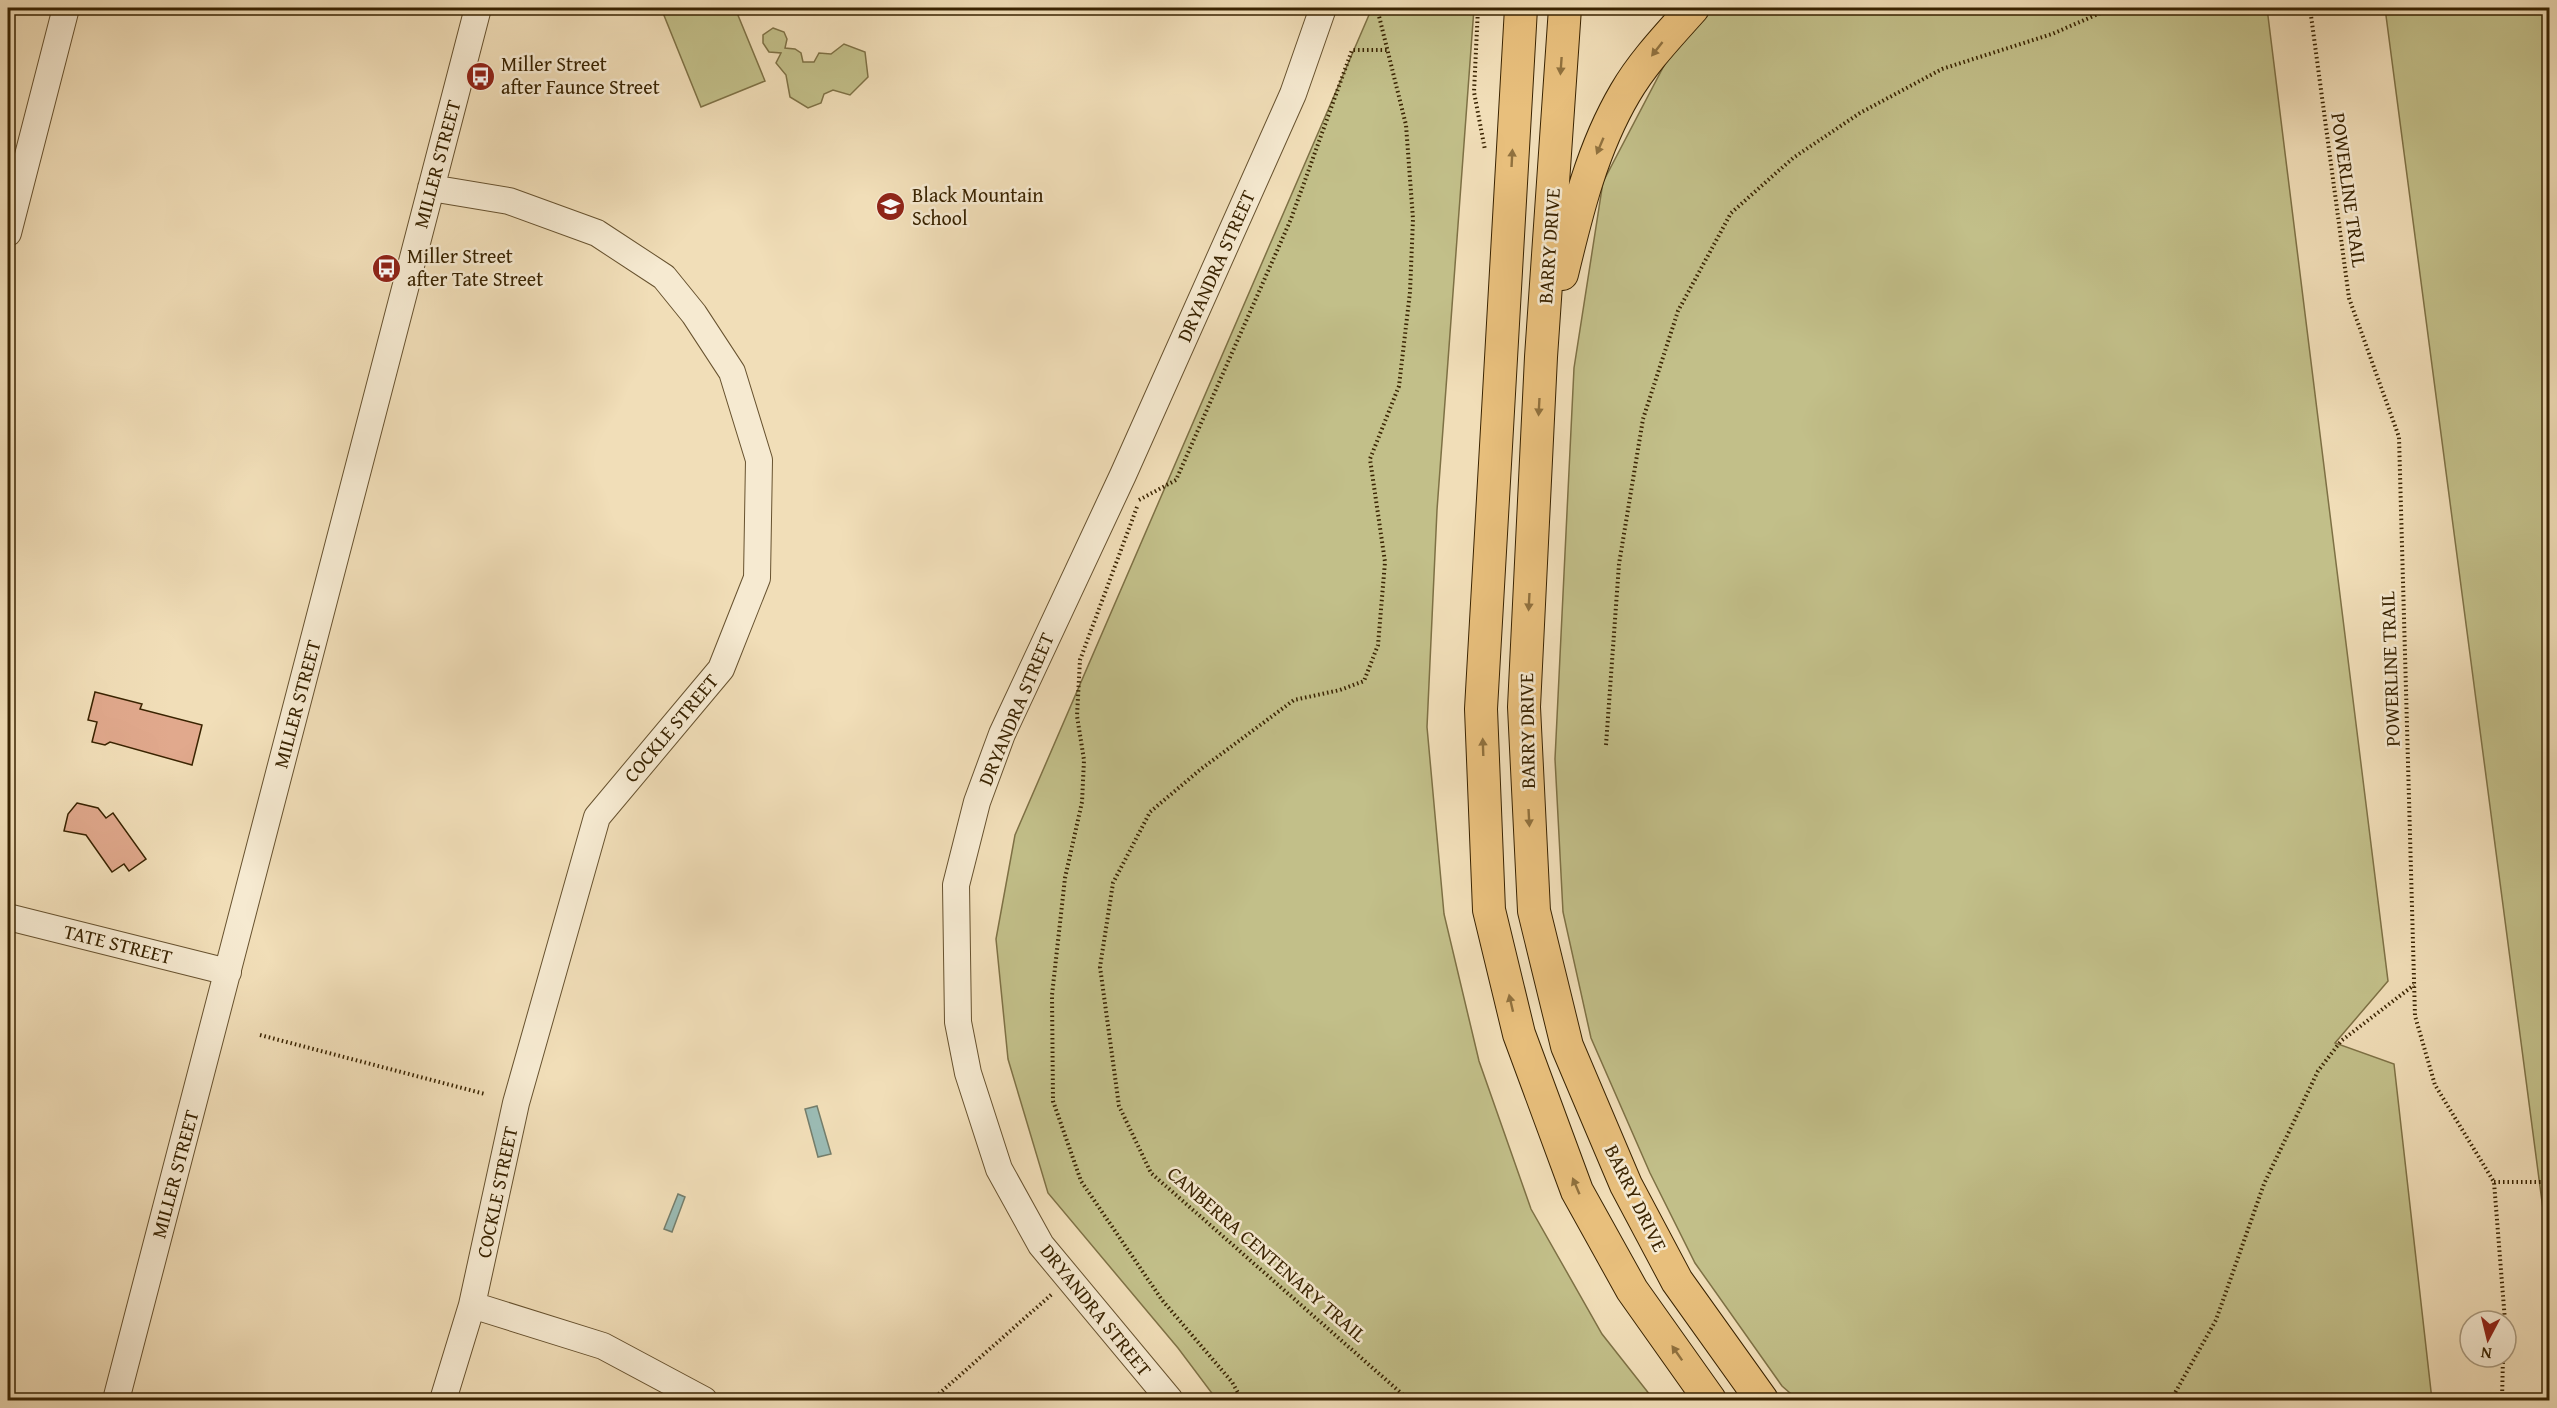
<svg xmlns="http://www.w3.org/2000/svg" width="2557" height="1408" viewBox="0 0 2557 1408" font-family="'Gentium Book Plus',serif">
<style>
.green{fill:#c2bf89;stroke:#7e7145;stroke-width:1.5}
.water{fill:#9bbbb4;stroke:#747e6c;stroke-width:1.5}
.building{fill:#e1a98d;stroke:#392301;stroke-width:1.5}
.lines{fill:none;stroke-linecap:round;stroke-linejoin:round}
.minor-casing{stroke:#67522f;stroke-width:28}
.major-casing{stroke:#392301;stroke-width:34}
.path{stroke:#392301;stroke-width:4;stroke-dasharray:1.5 3;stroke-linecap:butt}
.minor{stroke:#f6ead1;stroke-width:26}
.major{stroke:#e8bf7c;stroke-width:32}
.oneway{fill:#90713e}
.labels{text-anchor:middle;stroke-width:5;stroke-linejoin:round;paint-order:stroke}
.poi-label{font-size:20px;fill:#392301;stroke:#f6ead1;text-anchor:start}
.street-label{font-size:20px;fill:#392301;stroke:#f6ead1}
</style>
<rect width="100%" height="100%" fill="#f1deb8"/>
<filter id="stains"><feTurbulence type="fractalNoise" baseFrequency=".00333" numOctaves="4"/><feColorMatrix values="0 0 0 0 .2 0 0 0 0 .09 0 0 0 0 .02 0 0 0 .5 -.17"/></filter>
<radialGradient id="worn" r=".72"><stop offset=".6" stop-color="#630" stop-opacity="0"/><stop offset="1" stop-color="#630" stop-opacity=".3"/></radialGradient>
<!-- green -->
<path class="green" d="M661,8H735L765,81L701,107Z
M1372,8H1474L1437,510L1427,727L1444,914L1479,1061L1531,1209L1602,1334L1654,1400H1217L1178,1348L1048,1193L1008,1059L996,939L1015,835Z
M1714,8H2267L2388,981L2335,1043L2394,1064L2432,1400H1798L1782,1386L1695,1263L1650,1173L1591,1038L1563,912L1555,759L1574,368L1603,182L1668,58Z
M2385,8H2549V1255Z
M773,28L784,32L787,39L785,48L795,49L801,53L803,62H814L819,53L831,54L844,44L865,52L868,77L850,95L833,90L824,94L821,103L808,108L790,97L786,75L776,63L781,53L769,52L763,43V35Z"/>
<!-- water -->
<path class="water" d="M817,1106L831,1154L818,1157L805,1109Z
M678,1194L685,1197L672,1232L664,1229Z"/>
<!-- building -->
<path class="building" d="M95,692L142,704L140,709L202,725L192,765L110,742L105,745L92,742L97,722L88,720Z
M77,803L98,808L106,818L113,813L146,859L129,871L124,864L112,872L86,835L64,831L68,814Z"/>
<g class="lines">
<defs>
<path id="minor" d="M431,188L509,201L597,233L664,277L694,314L732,372L759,460L757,578L721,669L597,817L516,1103L472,1305L443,1400
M8,233L66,8
M8,917L228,972
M472,1305L603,1346L704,1400
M116,1400L478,8
M1170,1400L1041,1245L999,1169L968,1073L958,1022L956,885L977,802L1002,734L1123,475L1293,94L1323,8"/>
<path id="major" d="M1521,8L1481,709L1489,910L1519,1034L1577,1191L1632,1290L1710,1400
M1565,8L1541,357L1524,707L1534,911L1567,1046L1626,1185L1677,1281L1762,1400
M1562,274C1577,212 1592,149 1625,93C1643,62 1669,35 1693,8"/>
</defs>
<!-- minor casing -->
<use href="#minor" class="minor-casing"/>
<!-- major casing -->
<use href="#major" class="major-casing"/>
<!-- path -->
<path class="path" d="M1377,8L1406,125L1413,219L1410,292L1399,386L1370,459L1385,562L1378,645L1364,681L1340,690L1294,700L1201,769L1150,812L1113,883L1100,967L1119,1106L1151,1173L1409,1400
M1478,8L1474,92L1485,150
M2310,8L2349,298L2399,437L2415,1016L2435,1085L2494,1182L2505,1321
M1139,500L1176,480L1291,219L1352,50H1387
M1137,507L1080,660L1077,716L1084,760L1082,802L1065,878L1052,995L1053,1101L1081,1181L1162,1300L1232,1382L1242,1400
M1606,745L1619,564L1643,419L1678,311L1731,213L1793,158L1860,113L1942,69L2052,34L2112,8
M260,1035L485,1094
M2494,1182H2550
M932,1400L1052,1294
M2171,1400L2216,1320L2264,1184L2318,1071L2341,1041L2414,985
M2502,1400L2503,1357"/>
<!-- minor -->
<use href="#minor" class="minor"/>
<!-- major -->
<use href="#major" class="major"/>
</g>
<!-- one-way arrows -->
<defs><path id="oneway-solid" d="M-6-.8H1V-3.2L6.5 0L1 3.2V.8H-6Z" transform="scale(1.5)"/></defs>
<g class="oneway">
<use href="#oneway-solid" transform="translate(1657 49) rotate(128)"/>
<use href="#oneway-solid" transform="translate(1561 66) rotate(94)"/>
<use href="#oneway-solid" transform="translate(1600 146) rotate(113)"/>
<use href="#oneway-solid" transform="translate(1512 158) rotate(-87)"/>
<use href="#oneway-solid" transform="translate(1539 407) rotate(93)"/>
<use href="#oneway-solid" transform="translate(1529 602) rotate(93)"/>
<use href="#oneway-solid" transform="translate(1483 747) rotate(-92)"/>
<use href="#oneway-solid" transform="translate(1529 818) rotate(87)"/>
<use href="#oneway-solid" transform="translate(1511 1003) rotate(-103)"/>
<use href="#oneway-solid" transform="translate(1576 1186) rotate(-113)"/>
<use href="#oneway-solid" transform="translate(1677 1353) rotate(-125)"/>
</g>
<!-- icons -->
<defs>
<symbol id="bus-disc" viewBox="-11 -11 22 22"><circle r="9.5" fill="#8f2418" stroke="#f6ead1"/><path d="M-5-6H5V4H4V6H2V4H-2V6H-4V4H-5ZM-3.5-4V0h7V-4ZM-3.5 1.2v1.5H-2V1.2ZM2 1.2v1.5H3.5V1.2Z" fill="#fff"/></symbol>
<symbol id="school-disc" viewBox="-11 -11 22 22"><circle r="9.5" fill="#8f2418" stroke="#f6ead1"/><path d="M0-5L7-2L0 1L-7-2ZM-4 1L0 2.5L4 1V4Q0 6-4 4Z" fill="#fff"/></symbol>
</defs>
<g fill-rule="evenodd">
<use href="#bus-disc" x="464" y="60" width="33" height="33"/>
<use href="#school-disc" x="874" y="190" width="33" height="33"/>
<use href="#bus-disc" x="370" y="252" width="33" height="33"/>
</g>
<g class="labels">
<!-- poi labels -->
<g class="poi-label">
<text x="501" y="71">Miller Street<tspan x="501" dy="23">after Faunce Street</tspan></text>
<text x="912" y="202">Black Mountain<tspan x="912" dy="23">School</tspan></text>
<text x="407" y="263">Miller Street<tspan x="407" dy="23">after Tate Street</tspan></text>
</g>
<!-- street labels -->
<g class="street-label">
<text transform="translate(437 164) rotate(-75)" y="7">MILLER STREET</text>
<text transform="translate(2349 190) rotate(82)" y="7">POWERLINE TRAIL</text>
<text transform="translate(1549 246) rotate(-86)" y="7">BARRY DRIVE</text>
<text transform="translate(1216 266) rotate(-66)" y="7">DRYANDRA STREET</text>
<text transform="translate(2390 669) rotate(-92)" y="7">POWERLINE TRAIL</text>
<text transform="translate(297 704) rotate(-75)" y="7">MILLER STREET</text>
<text transform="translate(1016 709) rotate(-67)" y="7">DRYANDRA STREET</text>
<text transform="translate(671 728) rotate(-50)" y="7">COCKLE STREET</text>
<text transform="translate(1527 731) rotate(-91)" y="7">BARRY DRIVE</text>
<text transform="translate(118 944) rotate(14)" y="7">TATE STREET</text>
<text transform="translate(175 1174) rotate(-75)" y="7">MILLER STREET</text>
<text transform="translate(497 1192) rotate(-78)" y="7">COCKLE STREET</text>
<text transform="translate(1636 1198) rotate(64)" y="7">BARRY DRIVE</text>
<text transform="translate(1267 1254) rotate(41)" y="7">CANBERRA CENTENARY TRAIL</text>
<text transform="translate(1096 1310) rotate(51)" y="7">DRYANDRA STREET</text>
</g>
</g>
<!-- margin -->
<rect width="2557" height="1408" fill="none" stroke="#f1deb8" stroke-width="30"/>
<rect x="9" y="9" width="2539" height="1390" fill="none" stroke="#392301" stroke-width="3"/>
<rect x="15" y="15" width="2527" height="1378" fill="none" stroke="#392301" stroke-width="1.5"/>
<!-- north arrow -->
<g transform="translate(2488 1339) rotate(187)"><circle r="28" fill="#f6ead1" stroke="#aa9a7e" stroke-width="1.5"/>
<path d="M0-4.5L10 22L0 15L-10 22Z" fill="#8f2418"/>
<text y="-9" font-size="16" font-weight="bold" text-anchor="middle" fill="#392301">N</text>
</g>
<rect width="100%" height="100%" filter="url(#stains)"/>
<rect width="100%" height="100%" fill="url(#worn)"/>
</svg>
